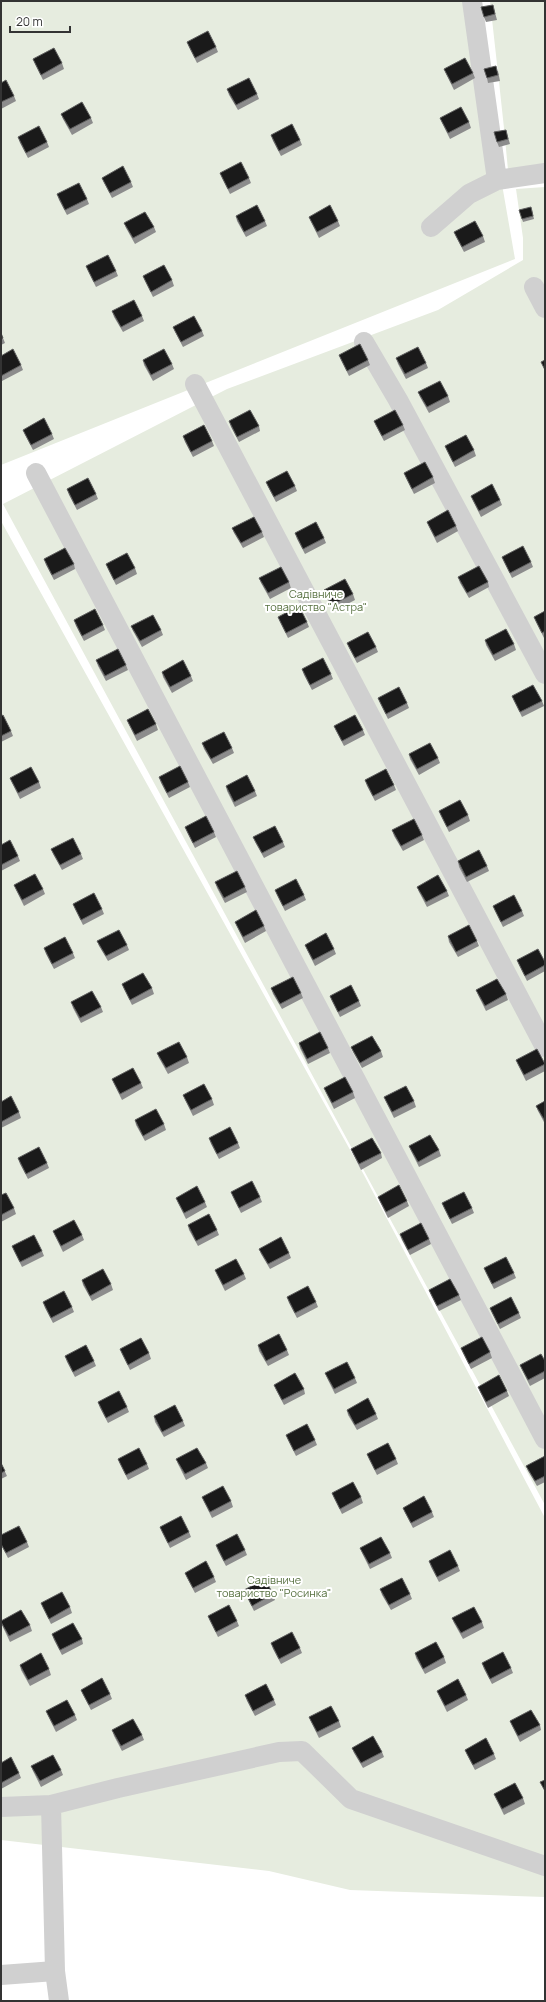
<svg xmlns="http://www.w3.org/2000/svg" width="546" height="2002" viewBox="0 0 546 2002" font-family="Manrope,sans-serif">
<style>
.green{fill:#e6ecdf}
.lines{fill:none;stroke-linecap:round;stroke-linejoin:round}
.street{stroke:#d0d0d0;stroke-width:20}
.wall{fill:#8c8c8c}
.building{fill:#1a1a1a;stroke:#5f5f5f}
.labels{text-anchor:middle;stroke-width:4;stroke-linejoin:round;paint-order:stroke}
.park-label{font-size:11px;fill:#56703f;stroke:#fff}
</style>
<rect width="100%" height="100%" fill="#fff"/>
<!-- green -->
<path class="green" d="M1,1H470L515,259L1,465Z
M490,1H545V168L508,170C503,113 496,57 490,1Z
M545,187V1505L3,504L227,389L438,310L523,260V238L516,189Z
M1,521L364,1175L545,1518V1897L350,1890L269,1871L1,1840Z"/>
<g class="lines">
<!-- street -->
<path class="street" d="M472,1L497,180
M431,227L469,194L497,180L545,173
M534,287L545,308
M364,342L398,400L545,674
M195,384L545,1047
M36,473L545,1439
M51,1805L55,1971L59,2001
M1,1807L51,1805L118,1788L279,1752L302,1751L351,1799L545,1866
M1,1975L55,1971"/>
</g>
<!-- wall -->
<path class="wall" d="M493,5L497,20L486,22L484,17Z
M187,42L216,47L218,52L197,63L189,47Z
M33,59L62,63L64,69L43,80L35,64Z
M444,69L473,73L475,78L454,90L446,74Z
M498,71L500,81L488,83L487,78Z
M1,83L14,96L16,101L1,109Z
M227,89L257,94L259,99L238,110L229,95Z
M61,114L91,118L93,123L72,135L63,119Z
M440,118L469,122L471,128L450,139L442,123Z
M506,130L510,144L499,147L497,142Z
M271,135L300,140L302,145L281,156L273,141Z
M18,137L47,142L49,147L28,158L20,143Z
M220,173L249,178L251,183L230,194L222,178Z
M102,178L131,182L133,187L112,198L104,183Z
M57,194L87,199L89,204L67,215L59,200Z
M532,210L534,219L523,222L522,219Z
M236,216L265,221L267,226L246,237L237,221Z
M309,217L338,221L340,226L319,238L311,222Z
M124,223L154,227L156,232L135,244L126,228Z
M454,232L483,236L485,242L464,252L456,237Z
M86,266L116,271L118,276L96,287L88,271Z
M143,276L172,280L174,286L153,297L145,281Z
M112,311L142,316L144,321L123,332L114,317Z
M173,327L202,331L204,336L183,347L175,332Z
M1,333L5,343L1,345Z
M339,355L368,360L370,365L349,376L341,360Z
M1,356L21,365L23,370L2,381L1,379Z
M396,358L426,363L428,368L406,379L398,364Z
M143,360L172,364L174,369L153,381L144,365Z
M418,392L448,396L450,402L429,413L420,397Z
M229,421L259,426L260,431L239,442L231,427Z
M374,421L403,425L405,430L384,441L376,426Z
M23,430L52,434L54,439L33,450L25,435Z
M183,436L212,441L214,446L193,457L185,442Z
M445,446L474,450L476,456L455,467L447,451Z
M404,473L433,477L435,483L414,494L406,478Z
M266,482L295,486L297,491L276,502L268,487Z
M67,489L96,494L98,499L77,510L69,495Z
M471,496L500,500L502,505L481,517L473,501Z
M427,522L456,526L458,531L437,543L429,527Z
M232,528L262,532L264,537L243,548L234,533Z
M295,533L324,538L326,543L305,554L297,539Z
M502,557L531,562L533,567L512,578L504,562Z
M44,559L74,564L75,569L54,580L46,565Z
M106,564L135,568L137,574L116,585L108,569Z
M458,577L488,582L489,587L469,598L460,583Z
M259,578L289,582L291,588L270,599L261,583Z
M324,590L353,594L355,600L334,611L325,595Z
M545,611V637L544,638L536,622L534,617Z
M278,617L307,622L309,627L288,638L280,622Z
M74,620L103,625L105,630L84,641L76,626Z
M131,626L161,630L163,635L142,647L133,631Z
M485,640L514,644L516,650L495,661L486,645Z
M347,643L376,647L378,652L357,663L349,648Z
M96,660L126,665L128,670L106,681L98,666Z
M302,669L331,674L333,679L312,690L304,675Z
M162,672L191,676L193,681L172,693L163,677Z
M512,696L542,701L544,706L522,717L514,701Z
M378,698L407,703L409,708L388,719L380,703Z
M1,716L11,731L13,736L1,742Z
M127,720L156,724L158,730L137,741L129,725Z
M334,726L363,730L365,735L344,746L336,731Z
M202,743L232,748L234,753L213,764L204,749Z
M409,754L438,758L440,763L419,775L410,759Z
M159,777L188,782L190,787L169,798L161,783Z
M10,778L39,782L41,788L20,799L12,783Z
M365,780L394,785L396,790L375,801L367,786Z
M226,786L255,791L257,796L235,807L227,791Z
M439,811L468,815L470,821L449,832L441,816Z
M185,827L214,832L216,837L195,848L187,832Z
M392,830L422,835L424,840L403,851L394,836Z
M253,837L283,842L285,847L264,858L255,842Z
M1,845L18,856L20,861L1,871Z
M51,849L81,854L83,859L62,870L53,854Z
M458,861L487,866L489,871L467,882L459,867Z
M215,882L245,887L247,892L225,903L217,888Z
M14,885L43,889L45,894L24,906L16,890Z
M417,887L447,891L449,896L427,907L419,892Z
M275,890L304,895L306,900L285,911L277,895Z
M73,904L102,909L104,914L83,925L75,909Z
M493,906L522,911L524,916L503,927L495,911Z
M235,922L264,926L266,931L245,943L237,927Z
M448,936L477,941L479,946L458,957L449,942Z
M97,941L127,945L129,950L108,961L99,946Z
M305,945L334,949L336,954L315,966L307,950Z
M44,948L73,953L75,958L54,969L46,954Z
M517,960L545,962V971L527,981L519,965Z
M122,984L152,988L154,994L132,1005L124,989Z
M271,988L301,993L303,998L282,1009L273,994Z
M476,990L506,994L508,1000L486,1011L478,995Z
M330,996L359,1001L361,1006L340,1017L332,1001Z
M71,1002L101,1007L103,1012L81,1023L73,1008Z
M299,1043L328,1048L330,1053L308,1064L300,1048Z
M351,1047L381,1051L383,1057L362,1068L353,1052Z
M157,1053L187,1057L189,1063L168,1074L159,1058Z
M516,1060L545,1064V1071L526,1081L518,1065Z
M112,1079L141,1083L143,1088L122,1100L114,1084Z
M324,1088L353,1092L355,1098L334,1109L326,1093Z
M183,1095L212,1099L214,1105L193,1116L185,1100Z
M384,1097L414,1101L416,1107L394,1118L386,1102Z
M545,1101V1124L538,1111L536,1106Z
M1,1102L19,1112L21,1118L1,1128Z
M135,1120L164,1124L166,1130L145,1141L136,1125Z
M209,1138L238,1143L240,1148L219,1159L211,1144Z
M409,1146L439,1150L441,1156L419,1167L411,1151Z
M351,1149L381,1153L382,1158L361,1170L353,1154Z
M18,1158L47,1163L49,1168L28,1179L20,1164Z
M231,1192L260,1197L262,1202L241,1213L233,1197Z
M1,1195L14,1208L16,1214L1,1222Z
M378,1197L407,1201L409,1206L388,1218L380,1202Z
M176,1198L205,1202L207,1207L186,1219L178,1203Z
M442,1203L472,1208L474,1213L452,1224L444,1208Z
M188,1225L217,1230L219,1235L198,1246L189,1230Z
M53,1231L82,1235L84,1240L63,1252L55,1236Z
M400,1234L429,1239L431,1244L410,1255L402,1240Z
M12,1246L42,1251L44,1256L22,1267L14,1251Z
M259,1249L289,1253L291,1258L270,1269L261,1254Z
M484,1268L514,1273L516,1278L494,1289L486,1273Z
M215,1270L244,1274L246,1279L225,1291L217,1275Z
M82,1280L111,1284L113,1290L92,1301L83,1285Z
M429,1290L459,1295L461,1300L439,1311L431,1295Z
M287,1297L316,1302L318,1307L297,1318L289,1303Z
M43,1302L72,1307L74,1312L53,1323L45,1308Z
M490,1308L519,1313L521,1318L500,1329L492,1313Z
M258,1345L287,1350L289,1355L268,1366L259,1351Z
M461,1348L490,1352L492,1358L471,1369L463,1353Z
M120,1349L149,1353L151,1359L130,1370L122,1354Z
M65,1356L94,1361L96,1366L75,1377L67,1362Z
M545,1361V1378L530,1386L522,1370L520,1365Z
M325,1373L355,1378L357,1383L335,1394L327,1378Z
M274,1385L304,1389L305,1394L284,1405L276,1390Z
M478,1387L507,1391L509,1396L488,1408L480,1392Z
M98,1402L127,1407L129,1412L108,1423L100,1408Z
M347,1410L376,1414L378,1419L357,1430L348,1415Z
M154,1416L183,1421L185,1426L164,1437L155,1422Z
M286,1435L315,1440L317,1445L296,1456L288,1440Z
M367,1454L396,1459L398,1464L377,1475L369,1459Z
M545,1456V1482L537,1486L528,1471L526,1466Z
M118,1459L147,1464L149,1469L128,1480L120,1464Z
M176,1459L206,1463L208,1468L186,1480L178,1464Z
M1,1463L7,1476L1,1479Z
M332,1493L361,1497L363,1503L342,1514L334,1498Z
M202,1497L231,1501L233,1507L212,1518L204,1502Z
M403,1508L432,1512L434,1517L413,1528L405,1513Z
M160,1527L189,1532L191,1537L170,1548L162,1532Z
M1,1535L27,1542L29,1547L8,1558L1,1545Z
M216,1545L245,1550L247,1555L226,1566L218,1551Z
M360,1548L390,1553L392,1558L370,1569L362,1553Z
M429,1561L458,1566L460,1571L439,1582L431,1567Z
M185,1573L214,1577L216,1582L195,1593L187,1578Z
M380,1589L410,1594L412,1599L391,1610L382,1595Z
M244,1590L273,1594L275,1600L254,1611L246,1595Z
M41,1603L70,1607L72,1613L51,1624L43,1608Z
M208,1616L237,1621L239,1626L218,1637L210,1621Z
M452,1618L482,1622L484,1628L463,1639L454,1623Z
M1,1623L30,1625L32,1631L10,1642Z
M52,1634L82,1639L83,1644L62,1655L54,1640Z
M271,1643L300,1648L302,1653L281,1664L273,1649Z
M415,1653L444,1657L446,1663L425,1674L416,1658Z
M482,1663L511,1668L513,1673L492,1684L484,1669Z
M20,1665L49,1669L51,1675L30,1686L21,1670Z
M81,1690L110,1694L112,1699L91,1710L83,1695Z
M437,1691L466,1695L468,1700L447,1712L439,1696Z
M245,1695L274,1700L276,1705L255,1716L247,1701Z
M46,1711L75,1715L77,1720L56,1732L48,1716Z
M309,1717L339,1721L341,1727L319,1738L311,1722Z
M510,1721L540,1725L541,1730L520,1742L512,1726Z
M112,1730L142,1735L144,1740L122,1751L114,1736Z
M352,1748L382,1752L384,1757L363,1768L354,1753Z
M465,1750L494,1754L496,1759L475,1770L467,1755Z
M1,1763L19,1773L21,1778L1,1789Z
M31,1766L61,1770L63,1775L41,1787L33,1771Z
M494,1794L523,1798L525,1804L504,1815L496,1799Z"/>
<!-- building -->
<path class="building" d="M493,5L495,14L484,17L481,7Z
M208,31L216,47L195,58L187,42Z
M54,48L62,63L41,75L33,59Z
M465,58L473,73L452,84L444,69Z
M496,66L498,75L487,78L484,69Z
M249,78L257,94L236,105L227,89Z
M6,80L14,96L1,102V83Z
M82,102L91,118L70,129L61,114Z
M461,107L469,122L448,133L440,118Z
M292,124L300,140L279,151L271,135Z
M39,126L47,142L26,153L18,137Z
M506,130L508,139L497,142L494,132Z
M241,162L249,178L228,189L220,173Z
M123,166L131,182L110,193L102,178Z
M79,183L87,199L65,210L57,194Z
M257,205L265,221L244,232L236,216Z
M330,205L338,221L317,232L309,217Z
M531,207L533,216L522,219L519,210Z
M145,212L154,227L133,238L124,223Z
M475,221L483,236L462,247L454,232Z
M108,255L116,271L94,282L86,266Z
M164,265L172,280L151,292L143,276Z
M134,300L142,316L121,327L112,311Z
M194,316L202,331L181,342L173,327Z
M1,333L3,338L1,339Z
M360,344L368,360L347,371L339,355Z
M418,347L426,363L405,374L396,358Z
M13,349L21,365L1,376V356Z
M164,349L172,364L151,375L143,360Z
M545,360V370L541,362Z
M440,381L448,396L427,407L418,392Z
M250,410L259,426L237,437L229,421Z
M395,410L403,425L382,436L374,421Z
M44,418L52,434L31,445L23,430Z
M204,425L212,441L191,452L183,436Z
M466,435L474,450L453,462L445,446Z
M425,462L433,477L412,489L404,473Z
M287,471L295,486L274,497L266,482Z
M88,478L96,494L75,505L67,489Z
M492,484L500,500L479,511L471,496Z
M448,510L456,526L435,537L427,522Z
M254,517L262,532L241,543L232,528Z
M316,522L324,538L303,549L295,533Z
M523,546L531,562L510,573L502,557Z
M65,548L74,564L52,575L44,559Z
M127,553L135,568L114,580L106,564Z
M479,566L488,582L467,593L458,577Z
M281,567L289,582L268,593L259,578Z
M345,579L353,594L332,605L324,590Z
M299,606L307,622L286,633L278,617Z
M95,609L103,625L82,636L74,620Z
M545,611V631L542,633L534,617Z
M153,615L161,630L140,641L131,626Z
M506,629L514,644L493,655L485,640Z
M368,632L376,647L355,658L347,643Z
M118,649L126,665L105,676L96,660Z
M323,658L331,674L310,685L302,669Z
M183,660L191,676L170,687L162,672Z
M533,685L542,701L520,712L512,696Z
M399,687L407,703L386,714L378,698Z
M148,709L156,724L135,735L127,720Z
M3,715L11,731L1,736V716Z
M355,715L363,730L342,741L334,726Z
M224,732L232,748L211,759L202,743Z
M430,743L438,758L417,769L409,754Z
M180,766L188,782L167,793L159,777Z
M31,767L39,782L18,793L10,778Z
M386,769L394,785L373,796L365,780Z
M247,775L255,791L234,802L226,786Z
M460,800L468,815L447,827L439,811Z
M206,816L214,832L193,843L185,827Z
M414,819L422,835L401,846L392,830Z
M275,826L283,842L262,853L253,837Z
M73,838L81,854L60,865L51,849Z
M10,840L18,856L1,865V845Z
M479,850L487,866L466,877L458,861Z
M237,871L245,887L224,898L215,882Z
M35,874L43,889L22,900L14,885Z
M438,875L447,891L426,902L417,887Z
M296,879L304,895L283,906L275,890Z
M94,893L102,909L81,920L73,904Z
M514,895L522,911L501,922L493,906Z
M256,910L264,926L243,937L235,922Z
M469,925L477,941L456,952L448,936Z
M119,930L127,945L106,956L97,941Z
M326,933L334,949L313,960L305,945Z
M65,937L73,953L52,964L44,948Z
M538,949L545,962V965L525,976L517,960Z
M143,973L152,988L130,1000L122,984Z
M293,977L301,993L280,1004L271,988Z
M497,979L506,994L485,1006L476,990Z
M351,985L359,1001L338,1012L330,996Z
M92,991L101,1007L80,1018L71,1002Z
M320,1032L328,1048L307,1059L299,1043Z
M372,1036L381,1051L360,1063L351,1047Z
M179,1042L187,1057L166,1068L157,1053Z
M537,1049L545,1064L524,1075L516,1060Z
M133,1068L141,1083L120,1094L112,1079Z
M345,1077L353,1092L332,1103L324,1088Z
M204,1084L212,1099L191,1110L183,1095Z
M406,1086L414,1101L392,1112L384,1097Z
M11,1096L19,1112L1,1122V1102Z
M545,1101V1121L536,1106Z
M156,1109L164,1124L143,1136L135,1120Z
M230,1127L238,1143L217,1154L209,1138Z
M430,1135L439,1150L418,1162L409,1146Z
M372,1138L381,1153L359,1164L351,1149Z
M39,1147L47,1163L26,1174L18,1158Z
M252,1181L260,1197L239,1208L231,1192Z
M399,1185L407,1201L386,1212L378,1197Z
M197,1186L205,1202L184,1213L176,1198Z
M464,1192L472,1208L450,1219L442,1203Z
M6,1193L14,1208L1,1215V1195Z
M209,1214L217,1230L196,1241L188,1225Z
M74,1220L82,1235L61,1246L53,1231Z
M421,1223L429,1239L408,1250L400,1234Z
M34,1235L42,1251L20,1262L12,1246Z
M281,1237L289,1253L268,1264L259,1249Z
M506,1257L514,1273L492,1284L484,1268Z
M236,1259L244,1274L223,1285L215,1270Z
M103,1269L111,1284L90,1296L82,1280Z
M450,1279L459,1295L437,1306L429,1290Z
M308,1286L316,1302L295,1313L287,1297Z
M64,1291L72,1307L51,1318L43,1302Z
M511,1297L519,1313L498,1324L490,1308Z
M279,1334L287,1350L266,1361L258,1345Z
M482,1337L490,1352L469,1364L461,1348Z
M141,1338L149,1353L128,1365L120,1349Z
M86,1345L94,1361L73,1372L65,1356Z
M541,1354L545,1361V1371L528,1380L520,1365Z
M347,1362L355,1378L334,1389L325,1373Z
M295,1373L304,1389L282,1400L274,1385Z
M499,1375L507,1391L486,1402L478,1387Z
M119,1391L127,1407L106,1418L98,1402Z
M368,1398L376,1414L355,1425L347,1410Z
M175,1405L183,1421L162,1432L154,1416Z
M307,1424L315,1440L294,1451L286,1435Z
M388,1443L396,1459L375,1470L367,1454Z
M139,1448L147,1464L126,1475L118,1459Z
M197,1448L206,1463L185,1474L176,1459Z
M545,1456V1476L535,1481L526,1466Z
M1,1463L5,1471L1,1473Z
M353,1482L361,1497L340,1509L332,1493Z
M223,1486L231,1501L210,1512L202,1497Z
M424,1496L432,1512L411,1523L403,1508Z
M181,1516L189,1532L168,1543L160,1527Z
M19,1526L27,1542L6,1553L1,1544V1535Z
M237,1534L245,1550L224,1561L216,1545Z
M381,1537L390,1553L369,1564L360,1548Z
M450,1550L458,1566L437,1577L429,1561Z
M206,1561L214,1577L193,1588L185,1573Z
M402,1578L410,1594L389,1605L380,1589Z
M265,1579L273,1594L252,1606L244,1590Z
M62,1592L70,1607L49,1619L41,1603Z
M229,1605L237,1621L216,1632L208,1616Z
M474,1607L482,1622L461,1633L452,1618Z
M21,1610L30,1625L9,1636L1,1622V1621Z
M73,1623L82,1639L60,1650L52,1634Z
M292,1632L300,1648L279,1659L271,1643Z
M436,1642L444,1657L423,1669L415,1653Z
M503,1652L511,1668L490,1679L482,1663Z
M41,1653L49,1669L28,1680L20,1665Z
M102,1678L110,1694L89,1705L81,1690Z
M458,1679L466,1695L445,1706L437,1691Z
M266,1684L274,1700L253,1711L245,1695Z
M67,1700L75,1715L54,1726L46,1711Z
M331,1706L339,1721L317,1732L309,1717Z
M531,1710L540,1725L518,1736L510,1721Z
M133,1719L142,1735L121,1746L112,1730Z
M373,1736L382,1752L361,1763L352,1748Z
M486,1738L494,1754L473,1765L465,1750Z
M53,1755L61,1770L40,1781L31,1766Z
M11,1757L19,1773L1,1783V1763Z
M545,1780V1791L540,1782Z
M515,1783L523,1798L502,1809L494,1794Z"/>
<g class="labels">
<!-- park labels -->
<g class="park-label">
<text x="316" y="598">Садівниче<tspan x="316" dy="13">товариство "Астра"</tspan></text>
<text x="274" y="1584">Садівниче<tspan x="274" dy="13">товариство "Росинка"</tspan></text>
</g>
</g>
<!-- border -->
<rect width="546" height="2002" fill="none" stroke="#333333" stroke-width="4"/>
<!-- scale -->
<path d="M10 26v6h60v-6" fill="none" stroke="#333333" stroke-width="2"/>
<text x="16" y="26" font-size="12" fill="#333333" stroke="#ffffff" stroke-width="3" paint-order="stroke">20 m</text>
</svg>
